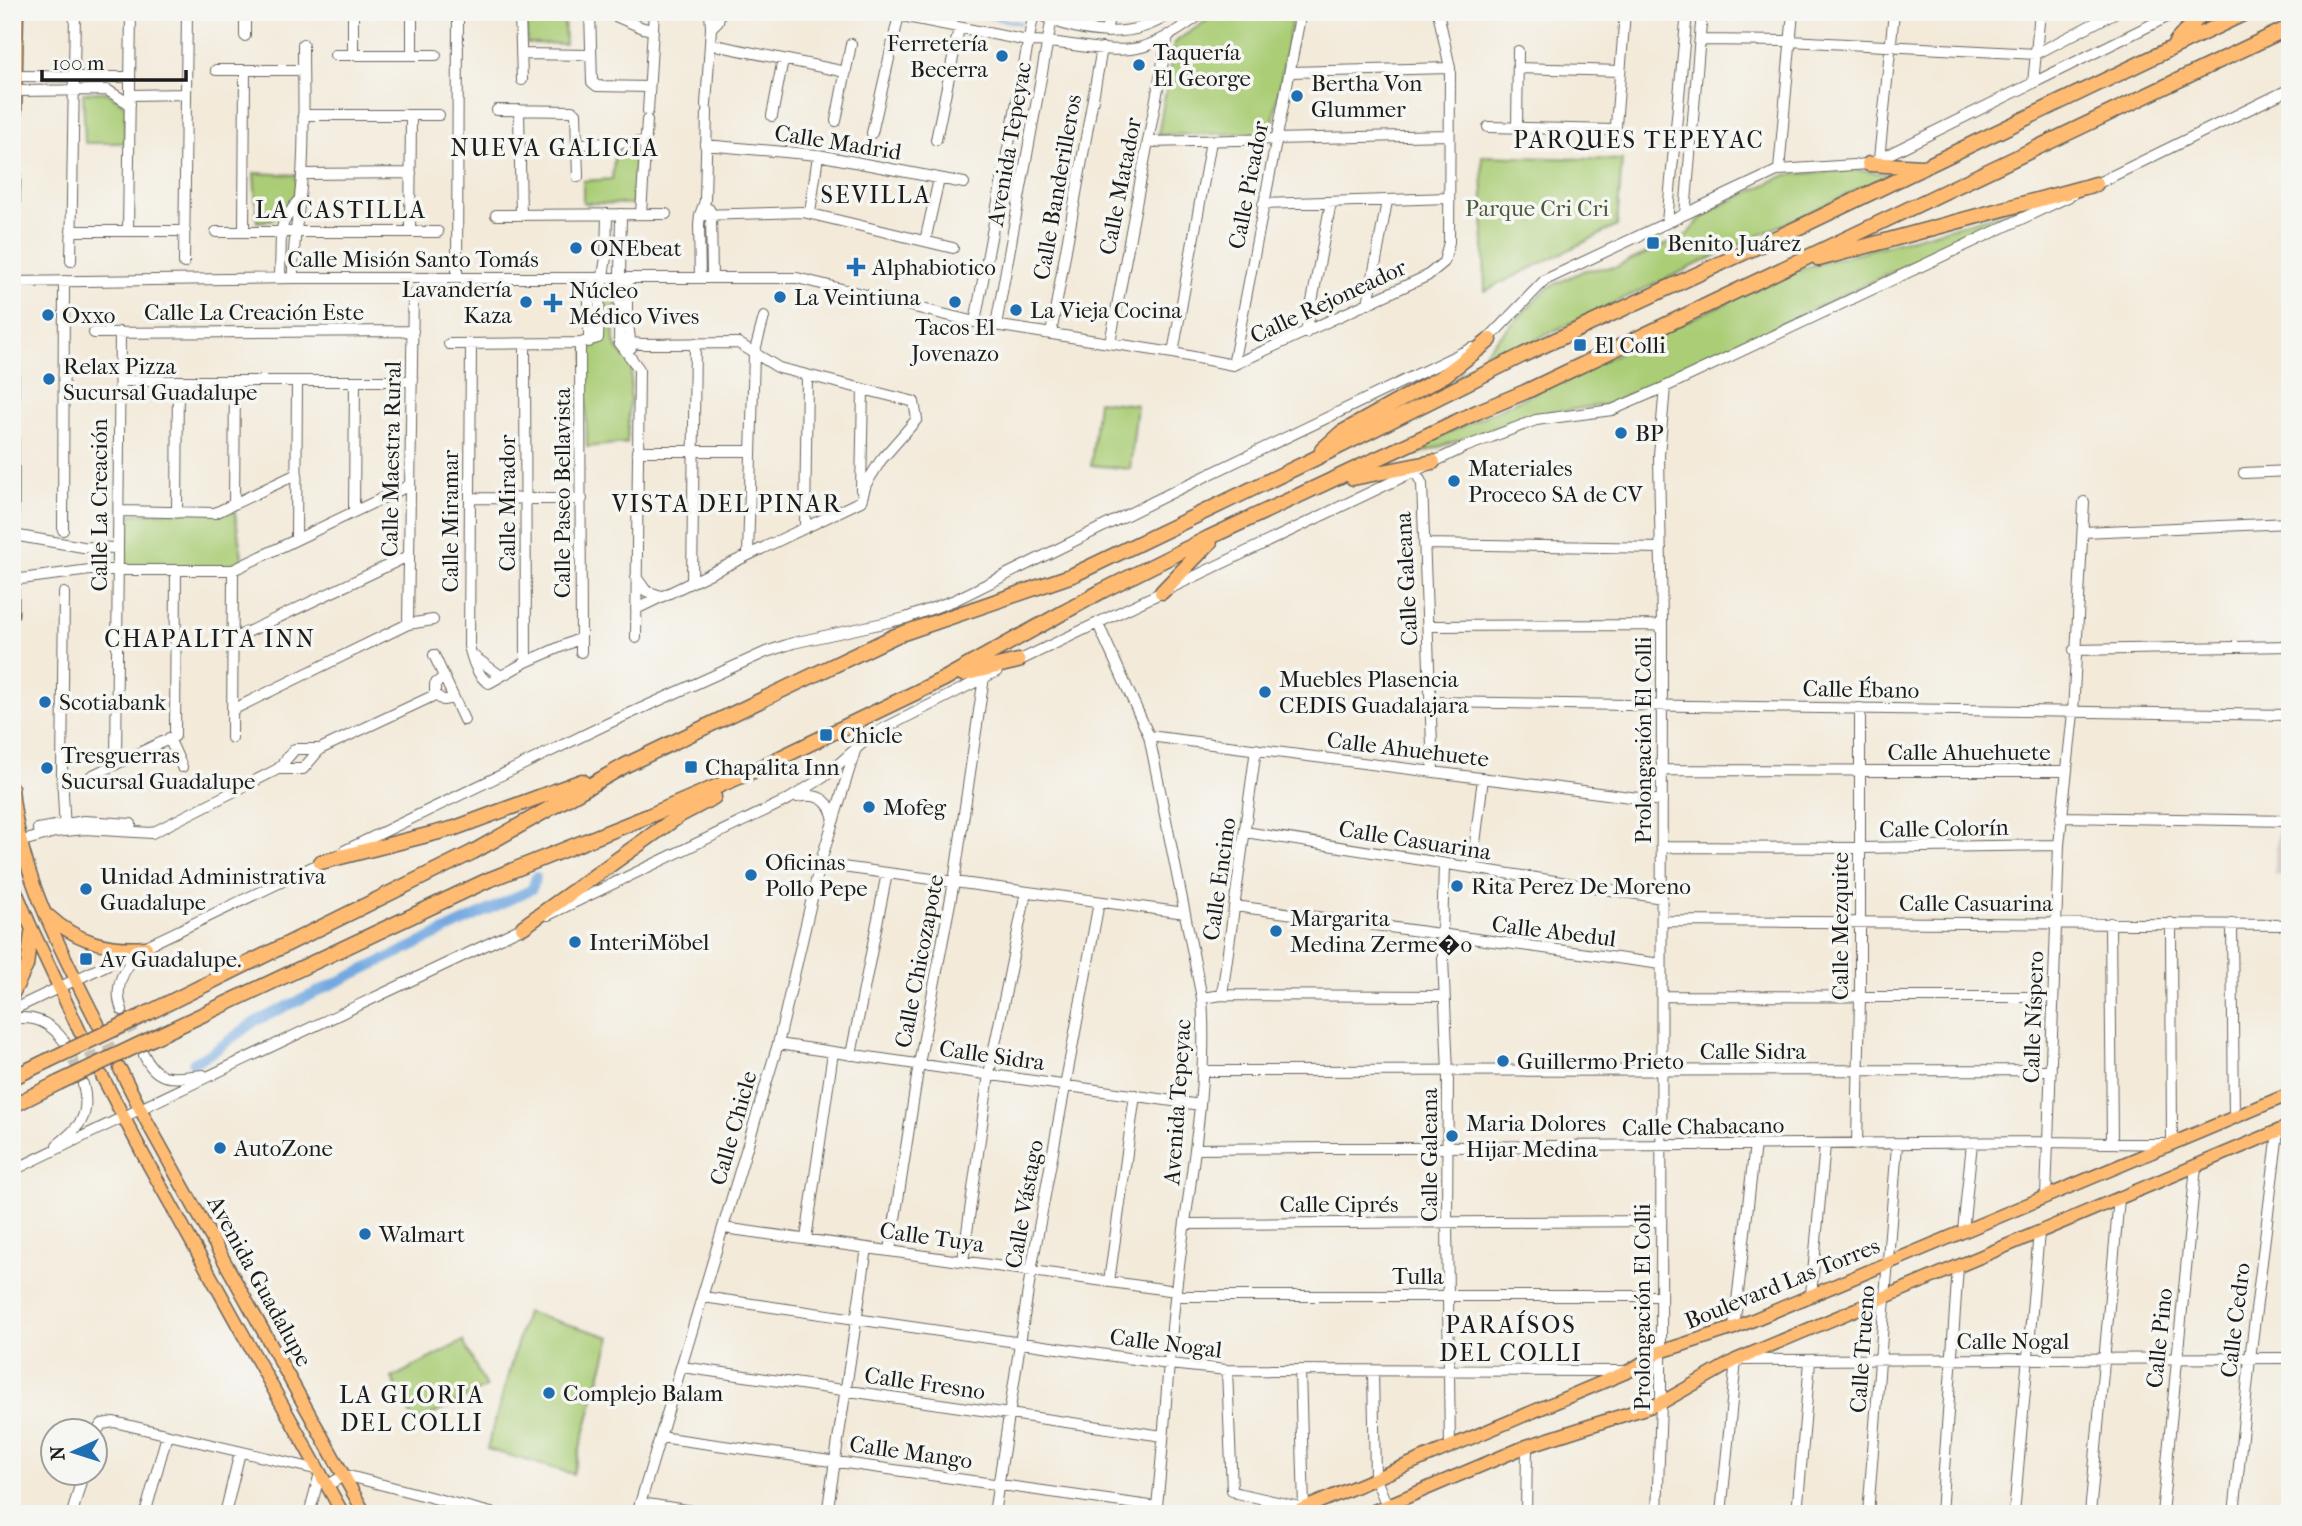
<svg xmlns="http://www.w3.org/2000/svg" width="2302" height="1526" viewBox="0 0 2302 1526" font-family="'IM FELL French Canon',serif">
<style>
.industrial{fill:#d1bfbf}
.green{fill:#aacd76;stroke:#637449;stroke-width:2}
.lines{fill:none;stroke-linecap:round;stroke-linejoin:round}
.stream{stroke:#73a9e1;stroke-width:2.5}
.canal{stroke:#73a9e1;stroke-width:10}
.minor-tunnel{stroke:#c8c1b3;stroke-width:10;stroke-dasharray:10 5;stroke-linecap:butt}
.major-tunnel{stroke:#c8c1b3;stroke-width:12;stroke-dasharray:12 6;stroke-linecap:butt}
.minor-casing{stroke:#67645e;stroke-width:12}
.major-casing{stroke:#67645e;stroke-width:15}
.highway-casing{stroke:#67645e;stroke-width:17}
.minor{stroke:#fff;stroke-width:10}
.major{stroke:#ffbb71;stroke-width:12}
.highway{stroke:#ffbb71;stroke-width:14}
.highway-bridge-casing{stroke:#67645e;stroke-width:17;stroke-linecap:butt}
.highway-bridge{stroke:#ffbb71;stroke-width:14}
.poi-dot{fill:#1f6fb2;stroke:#f6f6f2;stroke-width:2.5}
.labels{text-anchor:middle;stroke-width:7;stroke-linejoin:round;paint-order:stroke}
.poi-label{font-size:23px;fill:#1c1c1c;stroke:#f6f6f2;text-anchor:start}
.street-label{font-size:23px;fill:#1c1c1c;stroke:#f6f6f2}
.park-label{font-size:23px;fill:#4e5a3c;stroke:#f6f6f2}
.neighbourhood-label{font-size:24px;letter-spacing:2px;fill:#1c1c1c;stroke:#f6f6f2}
</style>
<rect width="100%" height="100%" fill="#f6f6f2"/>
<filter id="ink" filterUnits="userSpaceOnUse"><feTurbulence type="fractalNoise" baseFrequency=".0143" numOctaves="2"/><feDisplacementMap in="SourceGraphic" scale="14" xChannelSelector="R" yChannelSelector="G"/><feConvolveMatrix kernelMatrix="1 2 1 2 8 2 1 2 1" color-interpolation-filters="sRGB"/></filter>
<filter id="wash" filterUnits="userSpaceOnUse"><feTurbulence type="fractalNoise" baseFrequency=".00686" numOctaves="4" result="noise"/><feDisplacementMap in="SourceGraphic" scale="28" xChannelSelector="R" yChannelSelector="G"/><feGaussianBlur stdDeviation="1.57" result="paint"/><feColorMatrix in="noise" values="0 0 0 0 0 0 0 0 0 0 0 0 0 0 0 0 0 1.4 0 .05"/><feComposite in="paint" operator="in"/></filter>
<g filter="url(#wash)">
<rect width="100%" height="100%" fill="#f3ead9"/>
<!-- industrial -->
<path class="industrial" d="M2277,831H2290V876L2274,875Z"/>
<!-- green -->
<path class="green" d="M526,12H564L565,44L527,43Z
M1293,15L1271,133L1158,135L1174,44L1179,39L1214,16Z
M106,92L126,106L124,143H85L83,93Z
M636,150L633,204L583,203V181L612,179L615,151Z
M1482,156L1622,160L1617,226L1485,291Z
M1854,170L1891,174L1453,378L1475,362L1547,288L1585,270L1616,267L1687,235L1706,212L1786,175Z
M254,173L297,175L295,197L281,218L257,222Z
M2040,203L1610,404L1534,415L1367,471L1796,270Z
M617,294C617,306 611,336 615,344C619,353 627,357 632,366L627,443L587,447L585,345L594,342L603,295Z
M1098,401L1137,405L1130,469L1091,465Z
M234,507L243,562L233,567L125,568L126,515Z
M526,1312L611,1337L573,1474L487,1449Z
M463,1341L486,1387L415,1424L392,1378Z"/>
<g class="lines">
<!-- stream -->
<path class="stream" d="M959,12L1020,23"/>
<!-- canal -->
<path class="canal" d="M193,1063L213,1052L254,1022L532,889L536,877"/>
</g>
</g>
<g filter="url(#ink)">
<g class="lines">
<!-- minor-tunnel -->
<path class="minor-tunnel" d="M122,1010L141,1050
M67,1046L80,1077"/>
<!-- major-tunnel -->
<path class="major-tunnel" d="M100,1028L118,1065
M82,1036L100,1072"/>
<defs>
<path id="minor" d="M520,12L522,80
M590,12L592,82L597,86L649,87
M606,12L643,28L653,30
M882,12L1028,41C1066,40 1106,56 1142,47C1164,41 1186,25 1204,12
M711,28L718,21L720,12
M1106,32L1110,12
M245,36V12
M1700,40L1790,41L2036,54L2116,12
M710,44L846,72
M521,54L591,55
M335,55H436
M353,55V12
M412,55V12
M1518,68L1620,71
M216,70H303
M1290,72L1450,68
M16,76L130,77
M2033,83L2040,12
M16,91L107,90L130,104
M130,95L186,94
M706,105L711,28L710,12
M497,110L572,111L576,113L578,177
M519,110L521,215
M648,111L654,12
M303,115H439
M772,116L783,59
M836,121L851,44
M1488,127L1615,130
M1517,128L1518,51
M872,133L899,15
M1615,138L1625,12
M936,140L959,28
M1148,142L1449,135
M578,144L646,142
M705,145L818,155L964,183
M1879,159L1894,12
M1779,170L1793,12
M302,174L411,173
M2092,186L2290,89
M1263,204L1449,198
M709,209L711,214L712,278
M810,213L818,155
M621,214L619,342L639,369L636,638
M641,214L647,120
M1685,214L1702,12
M496,215L666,214
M700,215L803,212L953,248
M1667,222L1687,12
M71,231H185
M128,231L131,12
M216,232H438
M244,232L245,70
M410,232L411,115
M925,241L939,179
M71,261L75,12
M184,263L187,12
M280,278L281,232L284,221L297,202
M293,278C292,243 300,210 302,175C305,132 303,87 303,44
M457,278L458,12
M627,278V315L631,348
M700,278L699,225L700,215L705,201L707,111
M589,279V342
M12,282L293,278H797L975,322L1173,353L1233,365L1427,276L1444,262L1449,242L1450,68L1438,12
M1368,304L1387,201
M975,322L1034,12C1077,33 1131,43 1172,12
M996,325L1053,12
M94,333L413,331
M1306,333L1331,202
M1051,334L1102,48
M619,338L631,343L643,344L738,343L779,368L911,401L914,402L917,419L881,460L866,484L861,501L636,609
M1486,341L1545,280L1779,170L1869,164L2177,12
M580,343L581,652
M1110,343L1168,35
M449,344L580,343L598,338L600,293L606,258L607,214
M471,344L469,646C472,658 477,677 489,683L526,662L581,638
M525,344L526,662
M1173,353L1211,141
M1233,365L1301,12
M120,381H413
M637,451H750
M1415,470L1422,484L1433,771
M2244,473L2290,471
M861,490L863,389
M470,498L582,499
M234,504L235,381
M119,511L215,513L297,474
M354,511L355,381
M177,513L178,381
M805,528L807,375
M63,530L64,281
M2083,532L2290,523
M13,535L83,547L118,548
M296,539L297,381
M1424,544L1661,548
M748,555L754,354L764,317
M636,577L646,591L661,596
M13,580L90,570H233L410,485
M692,582L695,343
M64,593L62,774L65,831
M408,624L413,294
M1098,624L1149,736L1202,998C1209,1096 1187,1193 1176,1290C1167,1364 1165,1440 1156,1514
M1428,626L1662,625
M233,639L408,556
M2074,650L2290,646
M434,655L464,720
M472,655L501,676
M1014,663L1465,447L1536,420L1612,410L1665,387L2072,195
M444,677L435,684V695L443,700L454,698
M1431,702L2290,715
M232,710L408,624L433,620
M1149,736L1662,801
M169,738L182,767
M232,738L233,570
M116,763L120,332
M278,769H303L320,749L435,695
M1662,770L2065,771
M91,776L175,736L176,570
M797,797C816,793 830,798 834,820
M2061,817L2290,821
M38,829L84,821L131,824
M1245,832L1662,898
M19,842L55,832L85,829L152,833L278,769L295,749H320
M1662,847L1859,848L2059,845
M344,851L609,723L766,652L793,643L906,618L955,600L1179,489L1472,348
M820,864L1185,913
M1444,864L1442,935L1448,1072L1447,1223L1450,1447
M1472,868L1483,778
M1235,906L1661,964
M548,915L789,799L824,777L867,739L883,729L997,671
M1662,921L2290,925
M2110,923L2112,1142
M2171,923L2172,1143
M2232,924L2234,1117
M1222,995L1443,996
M1662,996L2053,997
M1202,998L1222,995L1256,749
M12,1010L325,861
M122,1010C113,987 123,968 140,952
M12,1019C35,1015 51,1023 64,1041
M778,1044L1200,1105
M144,1055C158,1085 176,1077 203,1075
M851,1055L887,873
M1203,1071L2051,1070
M57,1145C80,1127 91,1116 83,1084
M1857,1145L1860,996V708
M1195,1149L2048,1142L2168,1144
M12,1171C183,1087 356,1007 528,925
M2046,1196L2059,845L2073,713L2084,502
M1185,1224L1661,1221
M724,1228L1176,1291
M1963,1231L1972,1143
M806,1239L833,1052
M890,1251L919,1064L954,882L984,677
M963,1261L989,1074L1026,892
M1109,1282L1135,1095
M1811,1295L1825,1145
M1175,1296H1661
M703,1297L1169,1364L1227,1370L1625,1371
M1734,1328L1755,1144
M682,1367L1163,1436
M1227,1370L1232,1490L1237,1493L1304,1508L1300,1370
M1373,1371L1375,1477L1387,1506L1399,1514
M94,1435L102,1424L114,1422L319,1470
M660,1437L1157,1507
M328,1485L345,1475L495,1514
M640,1503L713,1514
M72,1514L83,1474
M145,1514L167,1435
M225,1514L240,1452
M309,1514L320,1473
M637,1514L778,1044L820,864L855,751
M827,1514L867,1248
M994,1514L1031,1271L1099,902
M1526,1514L1527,1446
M1657,1514L1661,1403L1662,625L1659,455L1665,387
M1721,1514L1736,1360L2290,1358
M1797,1514L1810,1361
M1868,1514L1897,1145
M1941,1514L1958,1266
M2014,1514L2039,1232
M2090,1514L2119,1198
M2162,1514L2196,1166
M2234,1514L2250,1359L2278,1132"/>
<path id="major" d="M12,273L17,12
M12,329V614
M12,788C19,874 60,948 98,1024
M12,882L30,925L80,1032
M49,916C77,942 109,950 146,947
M12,996L27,966L31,933
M120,1069L147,1122L365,1514
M102,1076L145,1158L343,1514
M1291,1514L1629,1371L1660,1352L1734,1328L2290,1094
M1367,1514L1527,1446L1661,1403L1736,1360L2290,1126"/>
<path id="highway" d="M2176,42L2203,12
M1869,164L1922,167
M1819,259L2096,184
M1322,450L1341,433L1445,375L1490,340
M1353,478L1433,462
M1162,592L1210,542
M963,674L1018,661
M321,862L455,828L582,781
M523,927L680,815L714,797
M142,1016L473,852L626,765L895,636L1073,575L1310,461L1523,355L1808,223L2247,12
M153,1038L486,881L646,817L753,771L944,679L1102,591L1208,538L1477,412L1525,392L2290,27
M12,1078L47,1061
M12,1106L58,1083"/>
</defs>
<!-- minor casing -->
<use href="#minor" class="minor-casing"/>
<!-- major casing -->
<use href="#major" class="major-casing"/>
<!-- highway casing -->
<use href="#highway" class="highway-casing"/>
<!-- minor -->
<use href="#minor" class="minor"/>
<!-- major -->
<use href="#major" class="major"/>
<!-- highway -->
<use href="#highway" class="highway"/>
<defs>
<path id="highway-bridge" d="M47,1061L142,1016
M58,1083L153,1038"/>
</defs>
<!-- highway-bridge casing -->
<use href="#highway-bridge" class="highway-bridge-casing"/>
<!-- highway-bridge -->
<use href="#highway-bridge" class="highway-bridge"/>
</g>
</g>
<!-- markers -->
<g class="poi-dot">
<circle cx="1002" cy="56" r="7"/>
<circle cx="1139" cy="65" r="7"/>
<circle cx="1297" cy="96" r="7"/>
<rect x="1646" y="236" width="14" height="14" rx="3.5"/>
<circle cx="576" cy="248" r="7"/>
<path d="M852.5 256.5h7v7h7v7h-7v7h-7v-7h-7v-7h7z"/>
<circle cx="780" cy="297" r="7"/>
<circle cx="526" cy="302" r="7"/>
<circle cx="955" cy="302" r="7"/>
<path d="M549.5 292.5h7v7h7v7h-7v7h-7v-7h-7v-7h7z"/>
<circle cx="1016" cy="310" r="7"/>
<circle cx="48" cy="315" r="7"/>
<rect x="1573" y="338" width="14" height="14" rx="3.5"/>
<circle cx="49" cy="379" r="7"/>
<circle cx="1621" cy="433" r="7"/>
<circle cx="1454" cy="481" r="7"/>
<circle cx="1265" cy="692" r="7"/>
<circle cx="45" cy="702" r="7"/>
<rect x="819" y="728" width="14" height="14" rx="3.5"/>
<rect x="684" y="760" width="14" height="14" rx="3.5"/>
<circle cx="47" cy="768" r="7"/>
<circle cx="869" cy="807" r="7"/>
<circle cx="751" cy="875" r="7"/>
<circle cx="1457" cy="886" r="7"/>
<circle cx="86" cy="889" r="7"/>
<circle cx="1276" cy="931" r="7"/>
<circle cx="575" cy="942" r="7"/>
<rect x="79" y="952" width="14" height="14" rx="3.5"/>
<circle cx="1503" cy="1061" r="7"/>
<circle cx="1452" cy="1136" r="7"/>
<circle cx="220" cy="1148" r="7"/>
<circle cx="365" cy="1234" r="7"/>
<circle cx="549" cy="1393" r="7"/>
</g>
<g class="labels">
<!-- poi labels -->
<g class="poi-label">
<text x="988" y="51" text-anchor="end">Ferretería<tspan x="988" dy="26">Becerra</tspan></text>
<text x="1153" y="60">Taquería<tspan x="1153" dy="26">El George</tspan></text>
<text x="1311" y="91">Bertha Von<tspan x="1311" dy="26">Glummer</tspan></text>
<text x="1667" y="251">Benito Juárez</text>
<text x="590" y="256">ONEbeat</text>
<text x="872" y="275">Alphabiotico</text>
<text x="512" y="297" text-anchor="end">Lavandería<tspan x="512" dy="26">Kaza</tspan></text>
<text x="569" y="298">Núcleo<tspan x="569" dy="26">Médico Vives</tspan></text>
<text x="794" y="305">La Veintiuna</text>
<text x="1030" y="318">La Vieja Cocina</text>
<text x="62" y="323">Oxxo</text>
<text x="955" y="335" text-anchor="middle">Tacos El<tspan x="955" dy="26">Jovenazo</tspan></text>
<text x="1594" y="353">El Colli</text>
<text x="63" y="374">Relax Pizza<tspan x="63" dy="26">Sucursal Guadalupe</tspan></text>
<text x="1635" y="441">BP</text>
<text x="1468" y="476">Materiales<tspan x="1468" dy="26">Proceco SA de CV</tspan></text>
<text x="1279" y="687">Muebles Plasencia<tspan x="1279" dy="26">CEDIS Guadalajara</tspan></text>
<text x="59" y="710">Scotiabank</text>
<text x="840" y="743">Chicle</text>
<text x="61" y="763">Tresguerras<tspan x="61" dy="26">Sucursal Guadalupe</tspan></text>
<text x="705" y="775">Chapalita Inn</text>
<text x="883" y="815">Mofeg</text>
<text x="765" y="870">Oficinas<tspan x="765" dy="26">Pollo Pepe</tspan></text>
<text x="100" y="884">Unidad Administrativa<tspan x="100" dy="26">Guadalupe</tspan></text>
<text x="1471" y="894">Rita Perez De Moreno</text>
<text x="1290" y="926">Margarita<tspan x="1290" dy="26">Medina Zerme�o</tspan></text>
<text x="589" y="950">InteriMöbel</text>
<text x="100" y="967">Av Guadalupe.</text>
<text x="1517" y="1069">Guillermo Prieto</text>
<text x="1466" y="1131">Maria Dolores<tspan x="1466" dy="26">Hijar Medina</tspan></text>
<text x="234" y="1156">AutoZone</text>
<text x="379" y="1242">Walmart</text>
<text x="563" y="1401">Complejo Balam</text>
</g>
<!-- street labels -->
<g class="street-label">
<text transform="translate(838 142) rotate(9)" y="8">Calle Madrid</text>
<text transform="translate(1009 144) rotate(-80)" y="8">Avenida Tepeyac</text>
<text transform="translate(1248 185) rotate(-79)" y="8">Calle Picador</text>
<text transform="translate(1120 186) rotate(-79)" y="8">Calle Matador</text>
<text transform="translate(1057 187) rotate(-80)" y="8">Calle Banderilleros</text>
<text x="413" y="267">Calle Misión Santo Tomás</text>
<text transform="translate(1328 301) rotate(-25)" y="8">Calle Rejoneador</text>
<text x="254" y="320">Calle La Creación Este</text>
<text transform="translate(391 459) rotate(-89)" y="8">Calle Maestra Rural</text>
<text transform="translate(562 493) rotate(-90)" y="8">Calle Paseo Bellavista</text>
<text transform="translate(507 503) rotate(-90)" y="8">Calle Mirador</text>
<text transform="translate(99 505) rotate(-90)" y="8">Calle La Creación</text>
<text transform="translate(450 521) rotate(-90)" y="8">Calle Miramar</text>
<text transform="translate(1406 579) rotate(-93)" y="8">Calle Galeana</text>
<text transform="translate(1861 689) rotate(1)" y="8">Calle Ébano</text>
<text transform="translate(1643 740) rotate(-90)" y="8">Prolongación El Colli</text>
<text transform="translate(1408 749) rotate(7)" y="8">Calle Ahuehuete</text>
<text x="1969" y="760">Calle Ahuehuete</text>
<text transform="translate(1944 828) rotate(-1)" y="8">Calle Colorín</text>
<text transform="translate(1415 840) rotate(9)" y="8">Calle Casuarina</text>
<text transform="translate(1219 879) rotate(-82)" y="8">Calle Encino</text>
<text x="1976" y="911">Calle Casuarina</text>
<text transform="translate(1840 926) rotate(-90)" y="8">Calle Mezquite</text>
<text transform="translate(1554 931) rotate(7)" y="8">Calle Abedul</text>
<text transform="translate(919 961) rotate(-79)" y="8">Calle Chicozapote</text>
<text transform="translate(2033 1017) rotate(-88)" y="8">Calle Níspero</text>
<text x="1753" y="1059">Calle Sidra</text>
<text transform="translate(992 1055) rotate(8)" y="8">Calle Sidra</text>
<text transform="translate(1177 1102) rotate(-86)" y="8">Avenida Tepeyac</text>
<text transform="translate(1703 1126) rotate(-1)" y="8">Calle Chabacano</text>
<text transform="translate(733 1128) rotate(-74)" y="8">Calle Chicle</text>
<text transform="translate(1429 1155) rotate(-90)" y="8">Calle Galeana</text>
<text transform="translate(1024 1204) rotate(-80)" y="8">Calle Vástago</text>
<text x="1339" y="1212">Calle Ciprés</text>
<text transform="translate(932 1237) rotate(8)" y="8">Calle Tuya</text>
<text x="1418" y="1284">Tulla</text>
<text transform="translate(260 1281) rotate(61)" y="8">Avenida Guadalupe</text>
<text transform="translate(1782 1283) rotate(-22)" y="8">Boulevard Las Torres</text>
<text transform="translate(1642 1307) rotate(-90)" y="8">Prolongación El Colli</text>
<text transform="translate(2235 1320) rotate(-83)" y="8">Calle Cedro</text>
<text transform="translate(2159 1338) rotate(-84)" y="8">Calle Pino</text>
<text x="2013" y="1349">Calle Nogal</text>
<text transform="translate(1166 1343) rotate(7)" y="8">Calle Nogal</text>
<text transform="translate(1862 1349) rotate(-86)" y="8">Calle Trueno</text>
<text transform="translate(925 1383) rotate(8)" y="8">Calle Fresno</text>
<text transform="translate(911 1452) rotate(8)" y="8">Calle Mango</text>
</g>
<!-- park labels -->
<g class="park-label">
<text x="1537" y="216">Parque Cri Cri</text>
</g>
<!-- neighbourhood labels -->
<g class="neighbourhood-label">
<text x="1639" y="148">PARQUES TEPEYAC</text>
<text x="555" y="156">NUEVA GALICIA</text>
<text x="876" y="203">SEVILLA</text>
<text x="341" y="218">LA CASTILLA</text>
<text x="727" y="512">VISTA DEL PINAR</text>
<text x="210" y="647">CHAPALITA INN</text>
<text x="1511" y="1333">PARAÍSOS<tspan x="1511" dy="28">DEL COLLI</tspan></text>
<text x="412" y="1403">LA GLORIA<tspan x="412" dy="28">DEL COLLI</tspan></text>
</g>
</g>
<!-- margin -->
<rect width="2302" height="1526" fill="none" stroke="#f6f6f2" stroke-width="42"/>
<!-- north arrow -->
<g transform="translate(74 1452) rotate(266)"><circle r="33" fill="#f6f6f2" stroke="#9f9f9c" stroke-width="2"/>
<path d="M0-5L12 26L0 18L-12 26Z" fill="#1f6fb2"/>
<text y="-10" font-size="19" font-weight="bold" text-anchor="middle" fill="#1c1c1c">N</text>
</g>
<!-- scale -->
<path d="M42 70v10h144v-10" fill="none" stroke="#1c1c1c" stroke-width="3.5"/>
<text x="52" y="70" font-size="21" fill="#1c1c1c" stroke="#f6f6f2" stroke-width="5" paint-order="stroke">100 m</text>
</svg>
